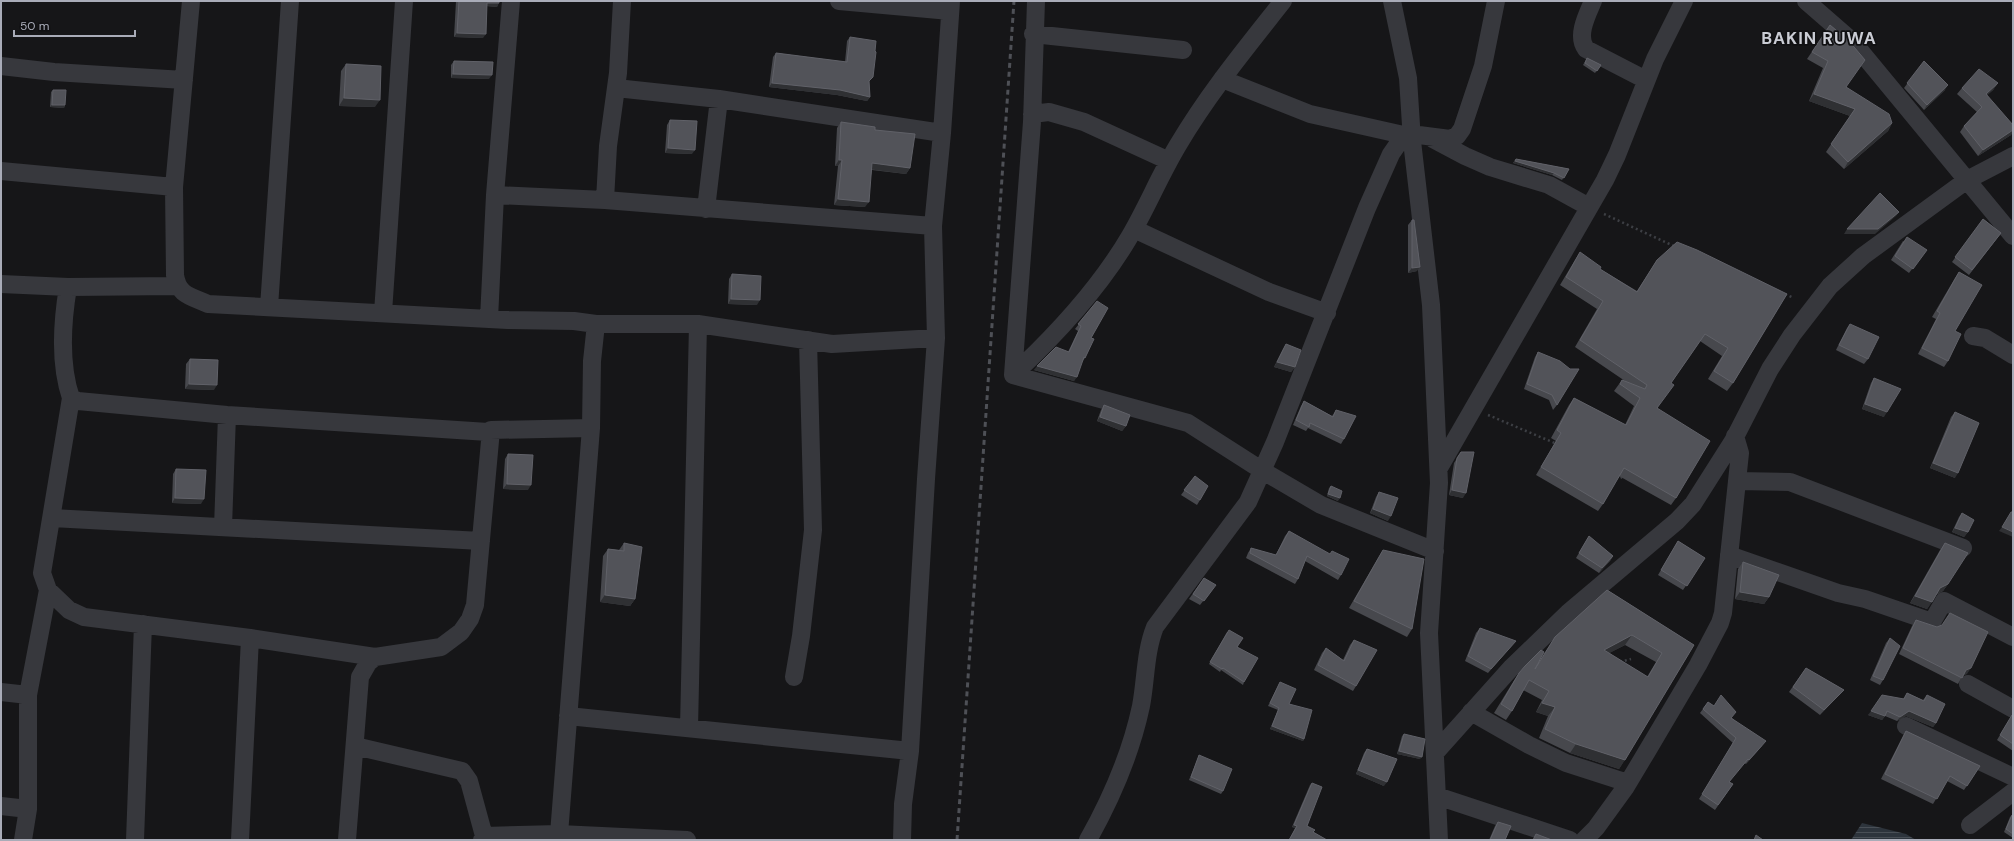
<svg xmlns="http://www.w3.org/2000/svg" width="2014" height="841" viewBox="0 0 2014 841" font-family="'DM Sans',sans-serif">
<style>
.water{fill:url(#water-rules)}
.lines{fill:none;stroke-linecap:round;stroke-linejoin:round}
.path{stroke:#3d3f44;stroke-width:2.5;stroke-dasharray:2 3;stroke-linecap:butt}
.minor{stroke:#37383d;stroke-width:18}
.rail{stroke:#4e5056;stroke-width:3;stroke-dasharray:5 4;stroke-linecap:butt}
.wall{fill:#47484d;fill-rule:evenodd}
.shaded-wall{fill:#2f3033}
.building{fill:#525359;stroke:#606168;fill-rule:evenodd}
.labels{text-anchor:middle;stroke-width:3.5;stroke-linejoin:round;paint-order:stroke}
.district-label{font-size:17px;font-weight:bold;letter-spacing:1px;fill:#caccd4;stroke:#111113}
</style>
<defs>
<pattern id="water-rules" width="6" height="5" patternUnits="userSpaceOnUse"><rect width="6" height="5" fill="#2d343c"/><path d="M0 2.5h6" fill="none" stroke="#494f56"/></pattern>
</defs>
<rect width="100%" height="100%" fill="#161618"/>
<!-- water -->
<path class="water" d="M1862,823L1906,834L1916,840H1851Z"/>
<g class="lines">
<!-- path -->
<path class="path" d="M1604,214L1676,247
M1785,294L1794,298
M1488,415L1557,444
M1616,475L1623,478
M1620,662L1631,659"/>
<!-- minor -->
<path class="minor" d="M191,1L174,187L175,275C178,295 190,296 208,304L508,320L574,321L596,324H698L832,344L936,338
M622,1L618,73L608,146L605,200L933,226
M839,1L950,11
M1392,1L1408,78L1412,141L1431,305L1439,483L1429,633L1439,840
M1593,1C1587,15 1576,36 1586,49L1646,80
M1806,1L1852,41L2013,236
M1033,34L1183,50
M1,66L54,72L184,80
M1222,79L1310,114L1408,136
M616,88L719,99L942,133
M1032,114L1049,112L1084,122L1169,161
M1433,139L1465,156L1490,167L1549,185L1589,207
M1,171L174,187
M495,195L605,200
M706,209L719,99
M1134,229L1269,292L1327,313
M1,284L68,287
M177,286L68,287C62,323 59,363 71,398L42,573L48,590L69,610L84,617L250,638L375,657
M269,307L290,1
M383,313L404,1
M489,319L495,195L511,1
M1973,336L1985,338L2013,355
M1013,375C1057,334 1099,289 1130,236C1147,207 1160,175 1178,145C1208,94 1246,48 1283,1
M1013,375L1188,423L1263,471L1321,505L1435,551
M1013,375L1032,122L1036,1
M71,398L78,401L227,415L488,432L491,430L591,428
M1439,468L1605,180L1617,155L1655,59L1684,1
M1737,481L1790,482L1963,548
M52,518L481,541
M223,527L227,415
M1729,555L1838,593L1865,599L1932,622L1944,601L2013,637
M794,677L801,636L813,530L808,340
M1968,684L2013,709
M1,692L28,695
M1471,712L1529,745L1566,763L1628,783
M568,716L910,751
M1906,726L2013,777
M689,728L698,324
M355,746L462,771L469,781L484,836
M1435,753L1511,668L1568,613L1677,521L1693,504L1733,441L1770,369L1792,335L1830,286L1863,256L1967,180L2013,156
M1437,796L1570,840
M1,806L28,809
M1970,825L2013,792
M559,834L687,840
M23,840L28,809V695L48,590
M135,840L143,624
M240,840L250,638
M347,840L360,677L368,663L375,657L441,647L461,632L470,619L475,605L491,430
M482,840L484,836L559,834L591,428L592,361L596,324
M902,840L903,804L910,751L926,479L936,338L933,226L942,133L951,1
M1088,840C1111,799 1131,753 1141,706C1146,680 1145,652 1155,627L1248,502L1275,442L1367,208L1391,154L1400,141L1411,134L1450,139L1457,136L1462,129L1483,66L1496,1
M1584,840L1596,828L1625,788L1646,753L1698,665L1720,623L1723,613L1740,453L1735,436"/>
<!-- rail -->
<path class="rail" d="M957,840L1014,1"/>
</g>
<!-- wall -->
<path class="wall" d="M456,1H499L497,7L487,6L483,38L454,37Z
M1830,25L1846,87L1892,123L1888,131L1844,169L1826,152L1850,116L1809,101L1823,68L1807,59Z
M850,37L869,82L870,97L867,101L837,95L769,87L773,57L776,53L845,62L847,41Z
M1587,58L1601,65L1595,73L1583,65Z
M454,61L489,79L451,78V65Z
M1924,61L1945,90L1924,110L1904,88Z
M346,64L375,107L339,106L341,71Z
M1998,83L1993,90L1987,95L2011,135L1978,156L1960,132L1964,126L1977,112L1957,94L1962,88Z
M53,90L65,105L64,108L50,107L51,92Z
M670,120L692,154L665,153L667,125Z
M841,122L875,130L910,168L906,174L872,170L865,207L834,205L838,166H835L837,128Z
M1516,159L1569,169L1562,180L1552,175L1513,163Z
M1983,219L2001,233L1969,275L1952,262Z
M1412,220L1417,271L1408,273V225Z
M1903,241L1927,250L1909,273L1891,260Z
M1580,252L1600,269L1637,291L1657,260L1787,294L1733,383L1727,391L1708,379L1722,356L1700,341L1671,383L1657,408L1676,498L1671,505L1619,476L1603,504L1598,511L1536,475L1556,441L1551,438L1569,405L1574,398L1625,425L1634,406L1614,391L1622,380L1625,381L1575,347L1597,309L1560,285L1575,260Z
M1959,272L1955,331L1948,361L1944,367L1918,354L1936,319L1932,317L1955,278Z
M732,274L757,305L728,304L729,279Z
M1097,301L1091,338L1085,358L1082,362L1074,381L1034,370L1068,352L1078,331L1075,329Z
M1850,324L1868,359L1864,364L1836,350L1847,328Z
M1286,344L1295,367L1291,372L1274,367L1283,349Z
M1538,352L1557,405L1553,410L1549,400L1524,389L1535,357Z
M190,359L214,390L185,389L186,364Z
M1874,378L1884,417L1862,409L1871,383Z
M1304,401L1332,416L1336,410L1344,439L1341,444L1308,428L1306,431L1293,425L1301,406Z
M1104,405L1126,426L1122,431L1097,421L1101,410Z
M1955,412V478L1930,468L1951,417Z
M1461,452L1463,498L1449,495L1454,463Z
M508,454L528,490L503,489L505,459Z
M176,469L201,504L172,503L173,474Z
M1195,476L1200,500L1197,505L1181,495Z
M1331,486L1338,501L1327,496L1329,488Z
M1379,492L1388,521L1370,513L1376,497Z
M1962,513L1968,532L1964,537L1952,532L1959,517Z
M1289,531L1341,575L1338,580L1305,561L1298,579L1295,584L1246,558L1248,553L1251,548L1276,555L1285,536Z
M1589,536L1613,556L1610,561L1599,573L1576,558Z
M1678,541L1705,558L1683,590L1658,575Z
M624,543L635,599L630,606L600,602L603,556L608,549L619,550Z
M1945,543L1948,584L1943,591L1936,595L1927,609L1910,603L1940,550Z
M1383,550L1412,629L1407,637L1349,608L1378,558Z
M1743,562L1769,597L1764,604L1735,599L1738,569Z
M1204,578L1212,590L1200,605L1189,599Z
M1607,590L1694,645L1619,769L1570,753L1539,738L1548,716L1536,712L1542,700L1523,690L1512,711L1506,720L1494,713L1513,682L1519,673L1539,663L1555,637ZM1625,645L1656,662L1647,677L1609,653Z
M1916,620L1967,674L1963,675L1958,684L1899,654L1912,626Z
M1480,628L1512,645L1488,673L1465,661L1476,633Z
M1227,632L1237,647L1244,682L1243,685L1221,670L1220,672L1209,664Z
M1890,638L1883,680L1880,685L1870,680L1886,643Z
M1354,640L1356,686L1353,691L1314,670L1322,653L1326,648L1343,660L1350,645Z
M1806,668L1844,690L1840,694L1820,715L1789,692Z
M1280,682L1289,704L1304,739L1303,741L1270,729L1278,710L1268,706Z
M1907,693L1923,700L1927,695L1936,723L1933,727L1906,716L1897,721L1885,716L1882,720L1868,715L1903,699Z
M1708,702L1732,718L1762,746L1746,764L1744,763L1729,782L1733,784L1715,810L1699,799L1733,743L1700,713Z
M2012,715L2013,716V751L1997,740Z
M1906,731L1980,766L1964,790L1947,781L1933,804L1881,779L1903,736Z
M1404,734L1420,759L1397,754L1402,736Z
M1367,749L1384,786L1356,774L1364,753Z
M1199,755L1223,791L1221,794L1189,780L1198,758Z
M1312,783L1307,826L1313,832L1327,840H1289L1295,828L1292,827L1310,785Z
M2012,815H2013V838L2004,832L2010,817Z
M1498,822L1505,840H1489L1495,826Z"/>
<!-- shaded-wall -->
<path class="shaded-wall" d="M487,3H499L497,7L485,6Z
M457,33L486,34L483,38L454,37Z
M453,74L492,75L489,79L451,78Z
M772,83L840,90L870,97L867,101L837,95L769,87Z
M1998,83L1993,90L1982,100L1986,94Z
M1948,85L1945,90L1924,110L1927,105Z
M1814,94L1855,109L1850,116L1809,101Z
M344,98L380,100L375,107L339,106Z
M52,105H65L64,108L50,107Z
M1892,123L1888,131L1844,169L1848,162Z
M2013,130V133L2011,135L1978,156L1983,150Z
M668,148L695,150L692,154L665,153Z
M839,160H842L838,166H835Z
M1515,161L1554,173L1552,175L1513,163Z
M872,163L910,168L906,174L868,169Z
M838,199L869,202L865,207L834,205Z
M1899,212L1896,216L1875,234H1844L1847,229Z
M1420,267L1417,271L1408,273L1412,268Z
M731,299L760,300L757,305L728,304Z
M1277,362L1295,367L1291,372L1274,367Z
M1037,366L1077,377L1074,381L1034,370Z
M189,384L217,385L214,390L185,389Z
M1865,404L1887,412L1884,417L1862,409Z
M1100,417L1126,426L1122,431L1097,421Z
M1933,463L1958,473L1955,478L1930,468Z
M507,484L531,485L528,490L503,489Z
M1452,490L1466,493L1463,498L1449,495Z
M1328,494L1340,498L1338,501L1327,496Z
M175,498L204,499L201,504L172,503Z
M1373,509L1391,516L1388,521L1370,513Z
M2002,527L2013,532V537L1999,531Z
M1955,528L1968,532L1964,537L1952,532Z
M1613,556L1610,561L1599,573L1602,568Z
M1948,584L1943,591L1935,595L1940,588Z
M1740,592L1769,597L1764,604L1735,599Z
M605,595L635,599L630,606L600,602Z
M1915,596L1932,602L1927,609L1910,603Z
M1632,635L1625,645L1598,659L1604,650Z
M1971,668L1967,674L1962,675L1966,670Z
M1542,703L1555,707L1548,716L1536,712Z
M1871,711L1885,716L1882,720L1868,715Z
M1909,711L1936,723L1933,727L1906,716L1897,721L1900,717Z
M1272,726L1304,739L1303,741L1270,729Z
M1766,741L1762,746L1746,764L1749,760Z
M1576,744L1625,760L1619,769L1570,753Z
M1399,751L1422,757L1420,759L1397,754Z
M1358,770L1387,782L1384,786L1356,774Z
M1294,825L1297,826L1295,828L1292,827Z"/>
<!-- building -->
<path class="building" d="M459,1H499V3H487L486,34L457,33Z
M1830,25L1849,41L1865,60L1846,87L1889,114L1892,123L1848,162L1831,144L1855,109L1814,94L1828,61L1812,52Z
M850,37L876,41L875,51L876,52L873,77L869,81L870,97L840,90L772,83L776,53L847,62Z
M1587,58L1601,65L1597,71L1585,63Z
M454,61L493,62L492,75L453,74Z
M1924,61L1948,85L1927,105L1907,83Z
M346,64L381,66L380,100L344,98Z
M1979,69L1998,83L1986,94L2013,125V130L1983,150L1964,126L1982,107L1962,88Z
M53,90H66L65,105H52Z
M670,120L697,121L695,150L668,148Z
M841,122L875,127V130L915,134L910,168L872,163L869,202L838,199L842,160H839Z
M1516,159L1569,169L1564,178L1554,173L1515,161Z
M1880,193L1899,212L1878,229H1847Z
M1983,219L2001,233L1972,270L1955,257Z
M1412,220H1414L1420,267L1412,268Z
M1907,237L1927,250L1913,269L1895,256Z
M1677,242L1697,250L1787,294L1733,383L1714,371L1728,348L1705,334L1671,383L1674,385L1657,408L1710,441L1676,498L1624,468L1603,504L1541,467L1561,433L1557,430L1574,398L1626,425L1640,398L1620,384L1622,380L1645,389L1647,385L1580,340L1603,301L1566,277L1580,252L1601,267L1600,269L1637,292L1657,260Z
M1959,272L1982,285L1955,331L1961,334L1948,361L1922,348L1940,313L1937,311Z
M732,274L761,276L760,300L731,299Z
M1097,301L1108,308L1091,338L1094,339L1085,358L1084,357L1077,377L1037,366L1056,347L1069,352L1081,326L1078,324Z
M1850,324L1879,337L1868,359L1839,345Z
M1286,344L1301,350L1295,367L1277,362Z
M1538,352L1560,361L1570,369H1579L1557,405L1552,395L1527,384Z
M190,359L218,360L217,385L189,384Z
M1874,378L1901,389L1887,412L1865,404Z
M1304,401L1333,417L1336,410L1356,416L1344,439L1310,423L1309,427L1296,420Z
M1104,405L1130,415L1126,426L1100,417Z
M1955,412L1979,423L1958,473L1933,463Z
M1461,452H1474L1466,493L1452,490L1457,458Z
M508,454L533,455L531,485L507,484Z
M176,469L206,470L204,499L175,498Z
M1195,476L1208,486L1200,500L1184,490Z
M1331,486L1342,491L1340,498L1328,494Z
M1379,492L1398,498L1391,516L1373,509Z
M2011,512H2013V532L2002,527Z
M1962,513L1974,520L1968,532L1955,528Z
M1289,531L1330,554L1332,551L1349,559L1341,575L1307,556L1298,579L1250,553L1251,548L1276,555Z
M1589,536L1613,556L1602,568L1579,553Z
M1678,541L1705,558L1687,586L1661,570Z
M624,543L642,547L635,599L605,595L608,549L624,551Z
M1945,543L1968,553L1948,584L1940,588L1932,602L1915,596Z
M1383,550L1424,559L1412,629L1354,601Z
M1743,562L1779,575L1769,597L1740,592Z
M1204,578L1216,585L1204,601L1193,594Z
M1607,590L1694,645L1625,760L1576,744L1545,729L1555,707L1542,703L1549,691L1529,680L1512,711L1501,704L1519,673L1525,666L1541,650L1544,652L1535,669L1555,637ZM1632,635L1662,653L1648,677L1604,650Z
M1950,613L1988,632L1971,668L1966,670L1962,678L1903,648L1916,620L1937,627L1942,625Z
M1480,628L1516,641L1491,669L1468,656Z
M1229,630L1243,638L1237,647L1258,658L1244,682L1223,668L1222,669L1210,662Z
M1890,638L1900,646L1883,680L1873,676Z
M1354,640L1377,650L1356,686L1318,665L1326,648L1344,661Z
M1806,668L1844,690L1824,710L1793,687Z
M1280,682L1296,689L1289,704L1312,710L1304,739L1272,726L1279,708L1270,703Z
M1907,693L1924,701L1927,695L1945,704L1936,723L1909,711L1900,717L1887,711L1885,716L1871,711L1882,695L1904,699Z
M1721,695L1736,712L1731,718L1766,741L1749,760L1748,759L1729,782L1733,784L1718,805L1702,794L1736,738L1703,709L1708,702L1714,706Z
M2012,715L2013,716V744L2000,735Z
M1906,731L1980,766L1967,786L1950,776L1937,799L1885,774Z
M1404,734L1425,739L1422,757L1399,751Z
M1367,749L1397,759L1387,782L1358,770Z
M1199,755L1232,769L1223,791L1191,777Z
M1312,783L1322,787L1307,826L1315,830L1313,832L1327,840H1289L1297,826L1294,825Z
M2012,815H2013V834L2006,829Z
M1498,822L1511,826L1505,840H1490Z
M1536,834L1552,840H1533Z
M1756,835L1763,840H1754Z"/>
<g class="labels">
<!-- district labels -->
<g class="district-label">
<text x="1819" y="44">BAKIN RUWA</text>
</g>
</g>
<!-- border -->
<rect width="2014" height="841" fill="none" stroke="#a9acb8" stroke-width="4"/>
<!-- scale -->
<path d="M14 30v6h121v-6" fill="none" stroke="#a9acb8" stroke-width="2"/>
<text x="20" y="30" font-size="12" fill="#a9acb8" stroke="#111113" stroke-width="3" paint-order="stroke">50 m</text>
</svg>
